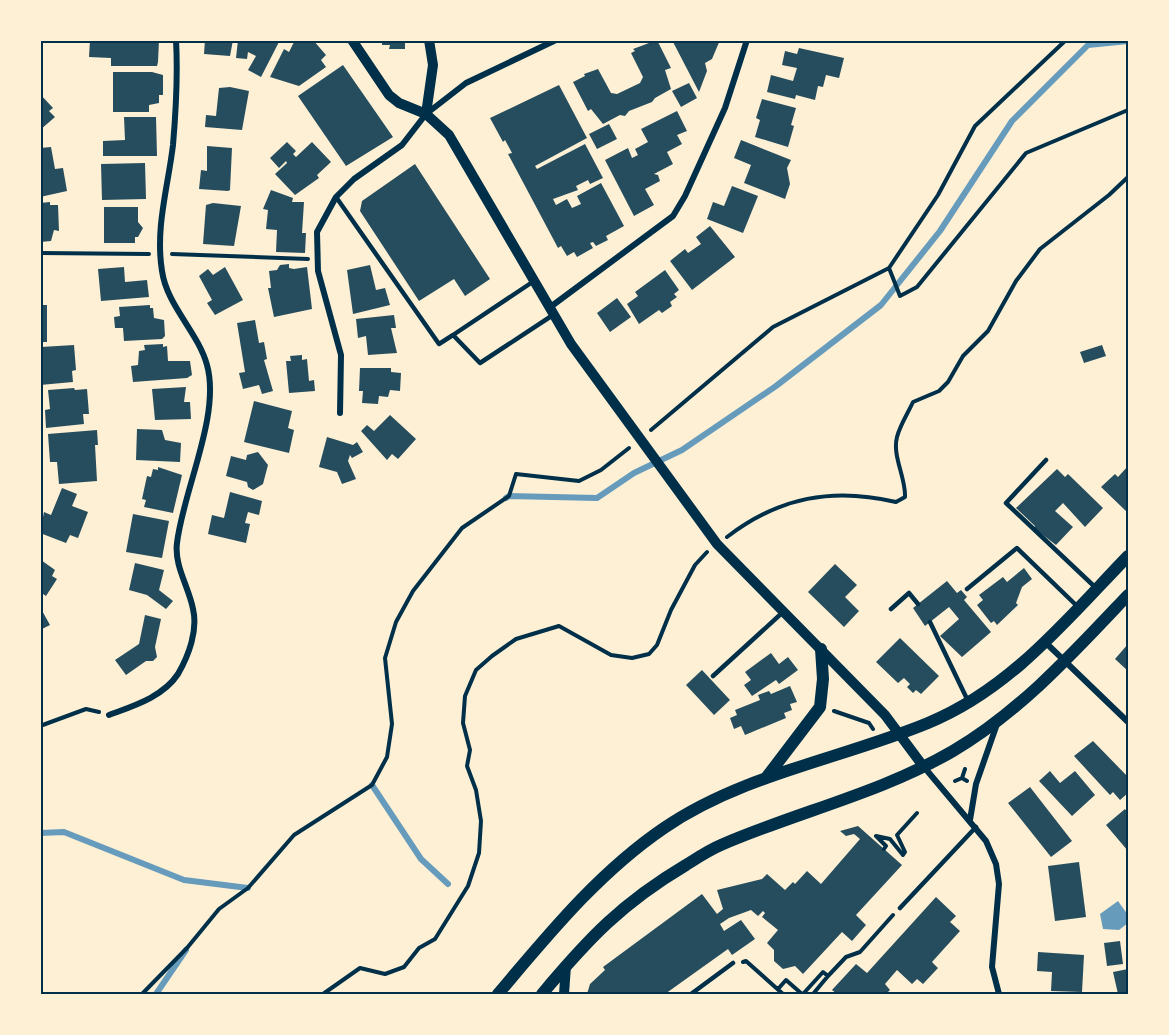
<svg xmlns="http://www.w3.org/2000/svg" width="1169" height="1035" viewBox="0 0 1169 1035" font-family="Manrope,sans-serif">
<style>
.water{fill:#669bbc}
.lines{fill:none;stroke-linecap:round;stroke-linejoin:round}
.stream{stroke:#669bbc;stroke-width:6}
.building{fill:#264d5e}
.path{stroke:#003049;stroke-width:4}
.service{stroke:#003049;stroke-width:4.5}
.minor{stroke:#003049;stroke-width:6}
.tertiary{stroke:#003049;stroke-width:10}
.secondary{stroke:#003049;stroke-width:12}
.neatline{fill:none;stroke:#003049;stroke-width:2}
</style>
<rect width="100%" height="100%" fill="#fdf0d5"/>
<!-- water -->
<path class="water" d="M1118,901L1128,915V923L1119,930L1103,929L1100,914Z"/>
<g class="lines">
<!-- stream -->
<path class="stream" d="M506,498L509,496L597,498L634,473L682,450L776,386L881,305L940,231L1012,121L1088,45L1128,41
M372,785L421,859L448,884
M40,833L64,832L184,880L248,888
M156,994L186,950"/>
</g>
<!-- building -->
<path class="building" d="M90,40H159L158,62L157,66H111V58L89,57Z
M205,40H233L230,56L204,54Z
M238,40H280L261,77L248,70L256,56L248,52L247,59L236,58Z
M295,40H313L326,55L321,60L326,67L299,86L270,77L284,49L289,52Z
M382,40H405V49H389L390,45H382Z
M657,40L671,68L665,70L671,89L655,98L652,102L629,111L625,116L620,115L603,124L591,109L588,111L573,82L585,76L584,74L598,69L611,93L617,94L640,83L643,77L631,53L635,51L633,49Z
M672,40L694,43L720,40L712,59L705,63L707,71L699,92Z
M799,48L844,58L839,78L826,75L823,87L818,86L815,100L796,95L795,99L767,92L771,75L793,81L797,68L782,65L785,51L797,54Z
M343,65L393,137L346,166L298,96Z
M113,72H152L163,75V95H159V103L149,105V112H113Z
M689,83L697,98L681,107L672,91Z
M559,85L587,138L535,166L537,169L585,144L603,178L590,184L588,180L576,186L578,190L553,199L556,205L567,199L572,208L581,204L577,196L601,183L624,226L606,236L608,240L596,246L593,242L590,243L593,248L577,257L574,252L567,256L561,246L558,248L508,154L512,153L505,140L503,142L490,118Z
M230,87L249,91L242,130L205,127L206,115L216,116L219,88Z
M40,94L53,108L49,111L55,117L40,130Z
M762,99L796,108L791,125L794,126L788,147L755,137L760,120L756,118Z
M677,111L687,131L677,135L682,144L667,152L673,164L654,174L658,175L660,181L645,189L654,205L634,216L605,160L628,148L632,158L638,155L635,149L648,142L641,129Z
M124,117H156L157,156H103V141L125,140Z
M609,124L617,139L597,149L589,134Z
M741,140L791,160L787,168L790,184L785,199L744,183L751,165L734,158Z
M287,142L296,151L293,154L296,157L312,142L331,162L317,175L319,178L295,195L275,174L287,163L286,161L279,168L270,158Z
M207,146L232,148L230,190L228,191L199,189L201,170L207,171Z
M51,147L55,169L63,168L67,191L40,197V148Z
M145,163L146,199L102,200L101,164Z
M415,164L490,279L465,296L454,279L419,301L360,211L362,201Z
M732,186L758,196L743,233L707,219L713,202L724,206Z
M271,190L293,198L292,202H304L302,233H306L305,253L276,252L277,230L266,229L268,210L263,209Z
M50,202V205H58L59,231L54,230L51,241L40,242V203Z
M213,203L241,206L234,246L203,244L206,205Z
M104,207H138V222L143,228L138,237H135V243H104Z
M710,226L735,257L692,290L670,261L685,249L688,253L701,244L696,237Z
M289,264V268L294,269L307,267L312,309L274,317L268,288H271L269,271L277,270L280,265Z
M370,265L376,290L385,288L390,305L353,314L347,270Z
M124,267L125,282L147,280L149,297L101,301L98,269Z
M225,267L243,300L215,315L207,303L212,300L199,276L208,269L213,275Z
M665,270L679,290L674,294L677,297L670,302L672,306L662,313L659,310L639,324L627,304L638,296L635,292Z
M617,298L631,317L610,332L597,313Z
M40,305H47V342H40Z
M150,305V308H153L154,318L164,320L165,336L162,339L124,341L123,328H115L114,317L120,316L119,307Z
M394,315L396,328H391L397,353L368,355L366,336L358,338L356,319Z
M255,320L259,343L264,342L267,359L264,360L273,391L262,394L259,385L243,389L239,373L245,372L237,323Z
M163,344V347L167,346L168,361H190L192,375L187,378L133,382L131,366L138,365L139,351L145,350L144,345Z
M74,345L76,370L72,371L73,382L40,385L41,347Z
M1102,345L1106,356L1084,363L1080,352Z
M302,355V360L307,359L309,381L314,380L315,391L289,393L286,361H291L290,356Z
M360,368H391V372L401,373L400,391L390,390L388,397L379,396L378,404L362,403L363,391H359Z
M186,387L184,402H190L191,419L155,420L152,389Z
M74,388L75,390L87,389L89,414H83L84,424L46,428L45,410L50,409L48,390Z
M254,401L292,411L288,428L294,430L289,453L244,442Z
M390,415L416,439L398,459L392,454L387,460L361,431L367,425L374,431Z
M137,429L162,430L165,440L181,443L180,462L136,460Z
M97,430L98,445H95L97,481L59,484L57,462H50L48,434Z
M327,437L353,445L357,442L363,452L352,458L350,455L348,461L356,479L342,484L337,472L319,467Z
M258,452L268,465L263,484L253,490L248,487L247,482L226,476L231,456L246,460L247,455Z
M1128,466V513L1101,487L1115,474L1118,477Z
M158,467L182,475L173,513L144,507L146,500L142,499L147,476L151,477L153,469L158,470Z
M1057,469L1065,477L1068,474L1103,508L1085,527L1063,503L1055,511L1073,527L1056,545L1034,528L1035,526L1016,508Z
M62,488L77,494L72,506L88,512L78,538L70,535L66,543L40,533L44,512L51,515Z
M230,492L262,501L259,515L248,512L245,523L250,524L246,543L208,534L212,515L224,518Z
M133,514L169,521L162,558L126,552Z
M41,560L55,570L52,576L57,579L46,596L43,594L40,598Z
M135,563L164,570L159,590L173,601L166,609L147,595L129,590Z
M835,564L857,585L845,597L859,611L844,627L808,592Z
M1024,568L1032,579L1022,587L1016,603L1018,605L997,625L994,621L991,623L977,605L983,600L979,595L1003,577L1007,582Z
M947,581L957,593L961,590L967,597L964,600L991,632L962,657L940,636L959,619L949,607L925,626L913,608Z
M40,607L50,625L40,630Z
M145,615L161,619L155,647L157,657L153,661H146L126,675L115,660L139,644Z
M900,638L939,676L921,694L916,690L913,693L907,687L910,684L904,678L898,683L876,662Z
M1128,644V671L1115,659Z
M771,653L779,664L788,657L798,670L779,684L776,680L752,696L744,685L751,680L745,672Z
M702,670L730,700L714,715L686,685Z
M790,686L797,702L790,704L792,710L784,713L786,718L745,735L741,726L734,729L730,718L737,715L735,710L760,700L758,695L769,691L771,694Z
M1093,741L1128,777V793L1120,800L1113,792L1110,795L1074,756Z
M1050,771L1060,783L1075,771L1095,795L1072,816L1039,781Z
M1030,787L1072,841L1051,857L1008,803Z
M1125,809L1128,813V851L1106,825Z
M858,826L902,865L856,915L866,925L852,941L842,932L803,974L795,966L783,969L774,961V950L767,943L778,930L762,917L765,913L763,911L758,916L751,910L729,918L720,924L724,931L741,920L755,939L732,955L728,949L665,994H587L590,984L605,970L603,967L702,894L717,914L723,909L717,890L762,879L767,874L785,890L793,882L795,884L807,871L821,884L860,839L854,834L846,836L840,831Z
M1079,862L1086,917L1055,921L1048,866Z
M936,897L956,916L950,922L960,931L932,962L938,968L923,984L917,979L912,984L897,970L885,984L890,990L886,994H837L832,990L856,964L867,973Z
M1120,941L1123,964L1107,966L1104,943Z
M1038,952L1084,955L1082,992L1051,991L1052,972L1037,971Z
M1128,969V994H1118L1113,972Z"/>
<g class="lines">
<!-- path -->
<path class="path" d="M40,253L149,254
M172,254L308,259
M889,268L900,296L917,287L1026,153L1128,110
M651,430L773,327L889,268L938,195L975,126L1066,40
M727,537C779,497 833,487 896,502L905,497C906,478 892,456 897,437C900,425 908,413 913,402L939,391L948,382L963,356L988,331L1016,281L1040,249L1109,195L1128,177
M834,711L869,723L873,729
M40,726L86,709L99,712
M962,778L965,769
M955,781L962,778L967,781
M884,849L886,846L876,836L890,839L903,855L905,852L897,835L917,813
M743,962L746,961L783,994
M778,989L786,980L802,994
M142,994L187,948L219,909L248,888L294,835L372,785L387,757L392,724L385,658L396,622L413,591L462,528L509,496L516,474L579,481L601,470L629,448
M323,994L360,968L385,974L404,967L419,948L435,939L468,886L479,853L481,821L476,790L467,766L470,750L463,723L465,696L476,670L492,656L516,639L559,626L611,655L632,658L649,654L657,645L671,610L695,565L707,552
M803,994L823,972L828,976L846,957L860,952L893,915
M813,994L828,976"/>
<!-- service -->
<path class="service" d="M336,197L439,344L453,335
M534,281L453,335L480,363L553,315
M1046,460L1006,503L1096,588
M967,589L1017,548L1077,606
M891,609L909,593L918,604
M930,622L968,701
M713,676L783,612
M900,908L976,827
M691,994L733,963"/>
<!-- minor -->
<path class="minor" d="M549,308L673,216L685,196L725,108L747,40
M340,413L341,355L318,271L317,232L336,197L354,179L402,145L426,114L466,83L556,40
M1045,642L1128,722
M109,715C133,706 163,697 178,674C189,655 198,630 193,609C189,587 174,566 177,543C183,491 221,415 207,365C198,332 167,306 162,271C155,228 168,187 173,145C176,110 178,75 176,40
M924,767L986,841L996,864L999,884L992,967L999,994
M970,820L976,784L997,724"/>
<!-- tertiary -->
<path class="tertiary" d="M352,40L389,95L399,103L426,114L449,135L571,344L717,544L885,715L923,766
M426,114L433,65L429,40
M564,994L566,966"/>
<!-- secondary -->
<path class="secondary" d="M766,778L820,707L823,679L821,649
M498,994C548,935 598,873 664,828C743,774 841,759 928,723C1011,689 1068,618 1128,556
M542,994C589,938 622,903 686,865C697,858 709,850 721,845C797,812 881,793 953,751C1020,712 1075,651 1128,595"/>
</g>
<!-- border -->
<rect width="1169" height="1035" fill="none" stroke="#fdf0d5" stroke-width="84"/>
<rect x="42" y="42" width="1085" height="951" class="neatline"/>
</svg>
